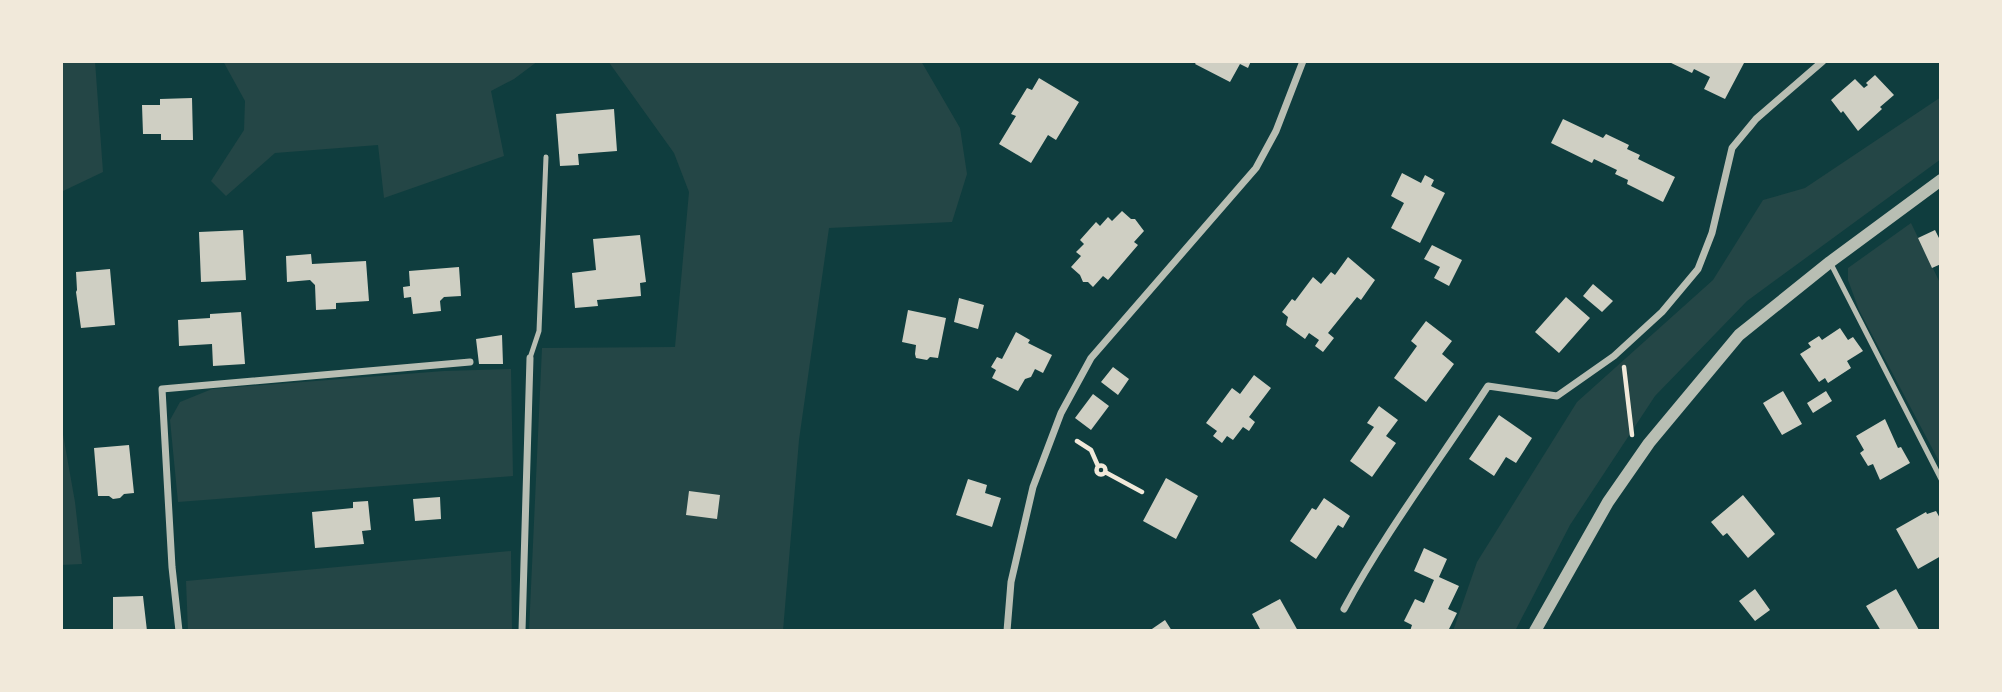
<svg xmlns="http://www.w3.org/2000/svg" width="2002" height="692" viewBox="0 0 2002 692" font-family="'Space Grotesk',sans-serif">
<style>
.green{fill:#244646}
.building{fill:#cfcfc3}
.lines{fill:none;stroke-linecap:round;stroke-linejoin:round}
.path{stroke:#f1e9da;stroke-width:4.5}
.service{stroke:#b8beb3;stroke-width:5}
.minor{stroke:#b8beb3;stroke-width:7}
.tertiary{stroke:#b8beb3;stroke-width:12}
</style>
<rect width="100%" height="100%" fill="#0f3d3e"/>
<!-- green -->
<path class="green" d="M61,61H95L103,172L61,192Z
M223,61H538L514,79L491,91L504,156L384,198L378,145L275,153L226,196L211,181L244,130L245,101Z
M608,61H921L960,128L967,174L952,222L829,228L799,440L783,631H529L542,348L675,347L689,192L674,153Z
M1941,97V159L1747,301L1655,396L1570,525L1515,631H1453L1477,562L1577,402L1713,280L1763,200L1805,188Z
M1911,223L1941,285V465L1859,310L1848,280V268Z
M511,369L513,476L178,502L170,420L180,402L212,389L444,371Z
M61,423L75,502L82,564L61,565Z
M511,551L512,631H188L186,581Z"/>
<!-- building -->
<path class="building" d="M1197,61H1251L1248,68L1240,64L1230,82L1195,64Z
M1667,61H1740L1744,63L1725,99L1704,89L1710,77L1694,69L1692,73Z
M1875,75L1894,95L1880,107L1882,109L1858,131L1843,111L1841,113L1831,100L1855,79L1864,88L1868,85L1866,83Z
M1039,78L1079,102L1056,140L1048,135L1031,163L999,144L1016,116L1011,114L1027,88L1032,90Z
M192,98L193,140H161V134H143L142,105H160V99Z
M614,109L617,151L578,154L579,165L560,166L556,114Z
M1563,119L1603,138L1606,134L1629,145L1627,149L1640,155L1638,159L1675,177L1663,202L1627,184L1628,180L1615,174L1617,170L1594,159L1592,163L1551,143Z
M1402,173L1421,183L1425,175L1434,180L1431,186L1445,193L1420,243L1391,228L1404,203L1391,196Z
M1122,211L1131,219H1135L1144,231L1134,242L1138,245L1108,280L1103,276L1093,287L1088,282H1083L1080,275L1071,267L1081,256L1076,252L1084,244L1080,240L1096,222L1100,226L1108,217L1112,221Z
M243,230L246,280L201,282L199,232Z
M1935,230L1941,242V264L1932,268L1918,238Z
M640,235L646,282L640,283L641,296L597,300L598,306L575,308L572,273L596,270L593,239Z
M1432,245L1462,260L1449,286L1434,278L1440,267L1424,259Z
M311,254L312,264L366,261L369,301L336,303V309L316,310L315,285L310,280L287,282L286,256Z
M1348,257L1375,280L1361,300L1357,297L1328,333L1334,338L1323,352L1315,346L1319,340L1309,333L1305,339L1286,325L1288,317L1282,312L1292,299L1295,301L1313,277L1321,284L1331,272L1335,275Z
M459,267L461,296L444,297L440,301L441,311L413,314L411,297L404,298L403,287L410,286L409,271Z
M110,269L115,325L81,328L76,292L77,290L76,272Z
M1593,284L1613,301L1602,312L1583,296Z
M1566,297L1590,318L1559,353L1535,332Z
M959,298L984,305L978,329L954,322Z
M908,310L946,318L938,358L930,357L927,360L916,358L915,354L916,345L902,342Z
M241,312L245,364L213,366L212,344L179,346L178,320L210,318V314Z
M1426,321L1452,341L1442,354L1454,364L1426,402L1394,378L1417,346L1411,341Z
M1840,328L1848,340L1853,337L1863,351L1847,361L1851,368L1828,383L1825,378L1819,382L1800,354L1811,347L1808,343L1819,336L1822,340Z
M1016,332L1030,340L1028,343L1052,355L1043,373L1035,369L1031,377L1025,379L1018,391L992,378L996,370L991,367L997,357L1002,359Z
M502,335L503,364H479L476,339Z
M1113,367L1129,379L1118,395L1101,382Z
M1254,375L1271,388L1249,417L1255,422L1249,431L1243,427L1233,440L1227,436L1222,443L1213,436L1217,431L1206,423L1232,388L1240,394Z
M1783,391L1802,424L1782,435L1763,403Z
M1826,391L1832,401L1813,413L1807,403Z
M1093,394L1109,406L1091,430L1075,418Z
M1379,406L1398,420L1386,436L1396,443L1372,477L1350,461L1374,427L1367,423Z
M1499,415L1532,438L1516,463L1506,457L1494,476L1469,459Z
M1885,419L1898,448L1901,447L1910,463L1880,480L1873,464L1868,466L1860,453L1864,450L1856,436Z
M129,445L134,493L124,494L120,498L113,499L109,496H98L94,448Z
M1166,478L1198,496L1176,539L1143,521Z
M968,479L987,485L985,493L1001,498L992,527L956,515Z
M689,491L720,495L717,519L686,515Z
M1743,495L1775,534L1748,558L1727,533L1723,536L1711,522Z
M440,497L441,519L415,521L413,499Z
M1324,498L1350,516L1343,528L1338,525L1316,559L1290,541L1312,508L1316,510Z
M368,501L371,530L362,531L364,544L315,548L312,512L353,508V502Z
M1936,511L1941,520V556L1918,569L1896,529L1926,512L1927,514Z
M1424,548L1447,559L1439,577L1459,586L1448,609L1457,613L1448,631H1410L1412,625L1404,621L1415,599L1424,603L1434,580L1414,571Z
M1755,589L1770,610L1755,621L1739,601Z
M1896,589L1919,630L1917,631H1881L1866,606Z
M143,596L147,631H113V597Z
M1280,599L1298,631H1261L1252,614Z
M1165,620L1172,631H1149Z"/>
<g class="lines">
<!-- path -->
<path class="path" d="M1624,367L1632,435
M1077,441L1091,450L1098,466
M1096.5 470a4.5 4.5 0 1 1 9 0a4.5 4.5 0 1 1-9 0Z
M1105,472L1142,492"/>
<!-- service -->
<path class="service" d="M1831,264L1941,479
M530,358L539,331L546,157"/>
<!-- minor -->
<path class="minor" d="M1344,609C1386,531 1440,460 1488,386L1557,396L1614,356L1662,312L1698,269L1712,233L1732,148L1756,119L1823,61
M179,631L172,567L162,389L470,362
M522,631L530,358
M1007,631L1011,582L1033,487L1061,413L1091,358L1256,168L1276,131L1303,61"/>
<!-- tertiary -->
<path class="tertiary" d="M1535,631L1608,502L1649,443L1739,335L1830,262L1941,180"/>
</g>
<!-- border -->
<rect width="2002" height="692" fill="none" stroke="#f1e9da" stroke-width="126"/>
</svg>
